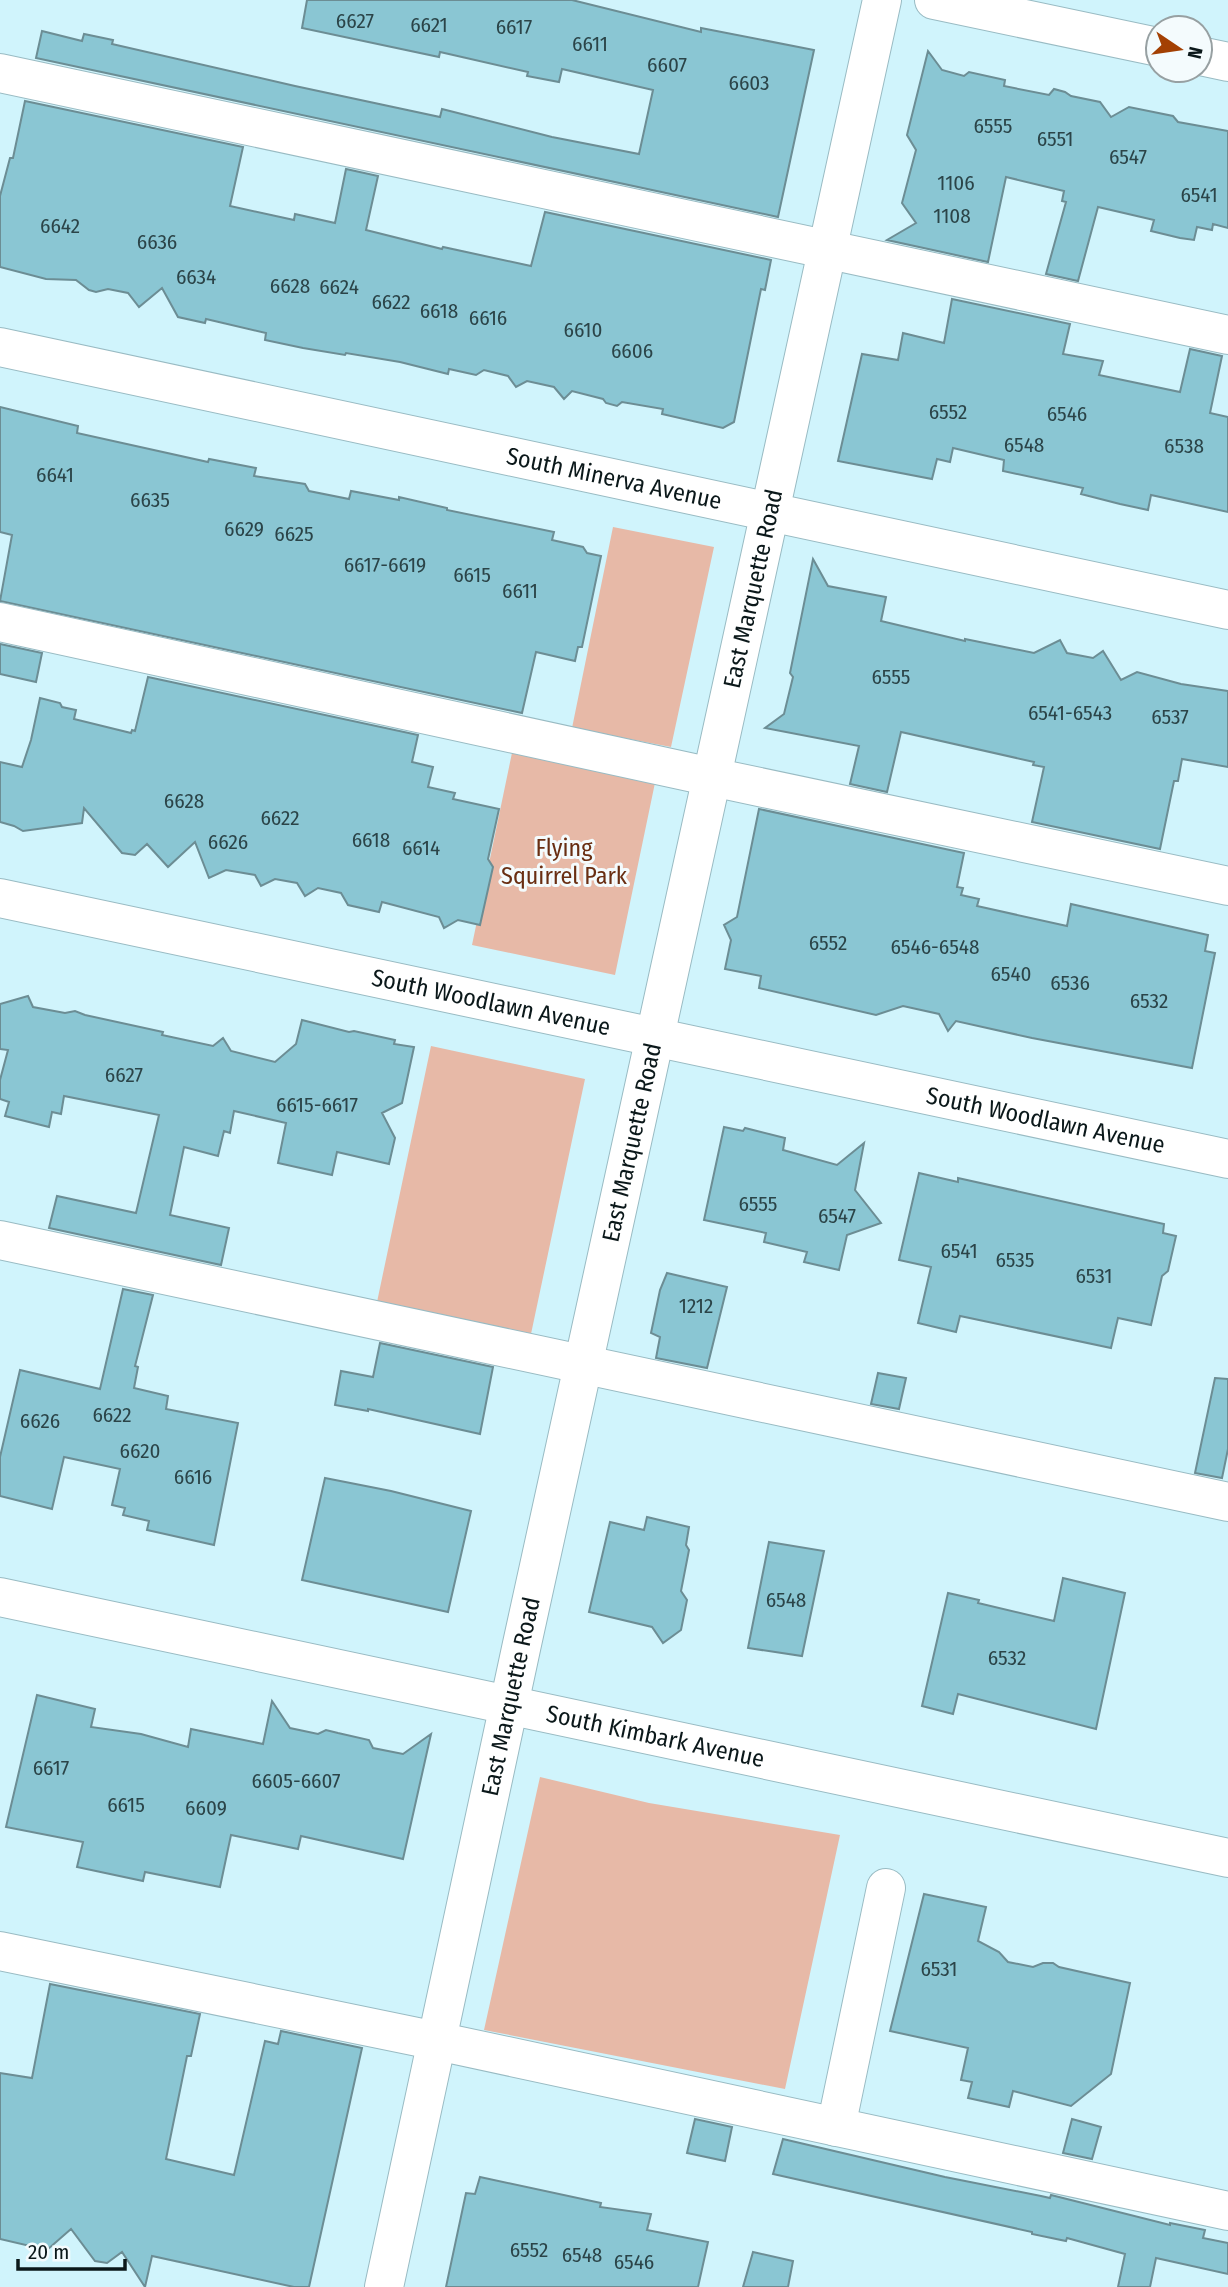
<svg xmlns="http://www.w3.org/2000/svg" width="1228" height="2287" viewBox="0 0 1228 2287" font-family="'Fira Sans Condensed',sans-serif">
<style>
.green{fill:#e7b9a7}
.building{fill:#8ac6d3;stroke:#6c8d94;stroke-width:2}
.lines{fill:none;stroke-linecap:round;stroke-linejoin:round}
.minor-casing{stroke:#99bbc3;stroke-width:40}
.minor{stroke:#fff;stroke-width:38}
.labels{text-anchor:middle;stroke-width:6;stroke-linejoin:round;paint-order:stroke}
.number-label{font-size:21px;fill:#2b4448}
.street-label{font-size:24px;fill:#0b181a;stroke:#f4fbfd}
.park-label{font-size:24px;fill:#692e12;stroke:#f4fbfd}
</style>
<rect width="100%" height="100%" fill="#d0f4fc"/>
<!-- green -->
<path class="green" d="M613,527L714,547L671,747L572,728Z
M513,748L656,778L615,975L472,945Z
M431,1046L585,1079L531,1334L377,1302Z
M540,1777L649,1803L840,1835L785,2089L484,2030Z"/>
<!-- building -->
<path class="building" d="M307,0H572L701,32V28L814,50L778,217L36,58L42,31L82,41L84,34L113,40L112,44L295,86L440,117L442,109L552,137L639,154L653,90L562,69L559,82L527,76L528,72L440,52L439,57L302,28Z
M928,51L942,70L964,76L969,72L1005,80L1004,86L1049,95L1054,89L1065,92L1071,96L1100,102L1111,117L1129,107L1173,116L1178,122L1228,131V228L1213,224L1212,230L1197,227L1194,240L1180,238L1151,231L1154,220L1098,207L1078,281L1046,274L1066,202L1062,201L1064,191L1006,177L988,262L887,240L916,223L902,203L916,150L907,135Z
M25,101L243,147L230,206L294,220L295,214L335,223L346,169L378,176L366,230L442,249L443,247L531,266L545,212L771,260L765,290L761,289L734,422L723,428L662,414L663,409L622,402L617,406L606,403L603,399L572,391L564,399L554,387L527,381L516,387L508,376L484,370L476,375L449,369L448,374L400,362L346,353L345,355L303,348L265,340L266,333L206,319L205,323L178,317L162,288L139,307L128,293L108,289L96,292L89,290L76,280L46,279L0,267V196L10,158H13Z
M952,299L1070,324L1063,354L1103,361L1099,375L1180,392L1190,349L1222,356L1210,413L1228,417V512L1151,495L1148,510L1120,504L1081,494L1083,488L1003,471L1004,460L953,448L950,462L937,459L932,479L838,461L862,354L898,360L903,333L944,343Z
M0,407L78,426L77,433L208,462L209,459L256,468L254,476L305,484L309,491L349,499L351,491L399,500V497L447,508V510L554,532L552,540L583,547L587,553L601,556L582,647H578L575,661L536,652L522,713L0,601L12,535L0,532Z
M813,559L828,586L886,597L881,621L965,641V639L1034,653L1060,640L1067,653L1093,658L1103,651L1121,680L1137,672L1181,684L1228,691V767L1182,759L1178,781H1174L1160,849L1032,822L1044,767L1033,765L1034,762L901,732L887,792L850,784L859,746L765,728L784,714L793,677L790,673Z
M0,644L42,653L36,682L0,674Z
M148,677L418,735L412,762L433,767L428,787L455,793L453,799L499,809L488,859L493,867L480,925L458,920L444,928L439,917L382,902L379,912L348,905L341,893L318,888L305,896L297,883L275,879L261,886L255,875L226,870L209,878L195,842L168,867L147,844L135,855L122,853L84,808L82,823L23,831L14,826L0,822V762L22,767L31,740L40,698L60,703L62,707L76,710L74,719L131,733L132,730L135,731Z
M759,809L964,853L957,887L963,888L961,895L979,899L977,906L1067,926L1071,904L1208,935L1205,951L1215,953L1192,1068L1032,1038L956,1021L948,1031L939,1014L903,1006L876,1015L759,988L761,976L725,969L731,940L724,925L737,917Z
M28,996L33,1007L65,1013L75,1011L85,1015L163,1032L162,1035L213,1046L223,1038L231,1051L275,1062L296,1044L302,1020L349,1032L354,1031L395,1040L394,1044L414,1047L402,1103L382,1113L395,1138L389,1164L337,1152L332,1175L278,1163L286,1123L234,1111L230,1133L224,1131L218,1156L184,1147L170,1215L229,1228L221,1265L49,1228L57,1196L136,1213L159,1115L64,1096L61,1114L52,1112L49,1127L5,1116L9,1102L0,1099V1080L8,1050L0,1049V1004Z
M724,1127L743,1131L745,1128L785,1138L783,1150L837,1165L864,1143L855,1190L881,1223L847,1235L839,1270L804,1262L807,1252L764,1242L766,1233L704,1220Z
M919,1173L958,1182V1178L1164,1224L1163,1233L1176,1236L1168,1271L1162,1276L1151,1325L1118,1318L1111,1348L960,1316L956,1332L918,1323L931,1267L899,1260Z
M667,1273L727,1287L707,1368L656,1358L660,1337L651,1333L660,1290Z
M123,1289L153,1295L135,1366L138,1367L134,1388L168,1396L166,1409L238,1423L214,1545L147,1530L149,1521L123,1515L125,1508L112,1505L120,1469L64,1457L52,1509L0,1496V1457L20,1370L100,1389Z
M380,1343L493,1367L480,1434L368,1409V1411L335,1405L341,1371L373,1377Z
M878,1373L906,1378L899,1409L871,1404Z
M1215,1378L1228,1379V1449L1222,1478L1195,1473Z
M325,1478L391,1491L471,1511L448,1612L302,1580Z
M647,1517L689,1527L686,1545L689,1550L681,1591L687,1600L681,1630L663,1643L652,1627L589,1612L610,1522L644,1530Z
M769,1542L824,1551L802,1656L748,1648Z
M1063,1578L1125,1593L1096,1729L958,1694L953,1714L922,1706L948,1593L979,1600L978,1603L1054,1621Z
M37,1695L95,1709L91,1727L141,1734L188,1747L191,1729L263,1744L272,1701L290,1728L318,1734L326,1730L338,1733L369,1740L373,1748L403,1754L431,1734L403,1859L301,1836L298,1849L231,1835L220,1887L145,1872L143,1881L77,1867L83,1842L6,1827Z
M924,1894L986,1907L978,1941L999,1952L1008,1962L1033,1967L1043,1963H1053L1059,1967L1130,1983L1111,2074L1071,2106L1013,2091L1009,2107L968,2098L972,2082L961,2080L968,2048L890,2031Z
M50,1984L200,2014L191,2056H187L166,2159L234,2175L265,2041L278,2044L281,2031L362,2048L309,2287H294L152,2256L145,2287L122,2252L107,2263L95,2261L71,2229L47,2250L0,2239V2073L32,2078Z
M695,2119L732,2127L725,2161L687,2153Z
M1072,2119L1101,2127L1092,2159L1063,2153Z
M783,2139L945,2177L1041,2196L1050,2198L1051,2195L1170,2225V2223L1205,2230L1203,2238L1228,2243V2274L1156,2258L1150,2287H1118L1125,2254L1067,2238L1066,2241L1032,2234V2232L773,2174Z
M480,2177L601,2203L600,2207L651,2214L647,2230L708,2242L698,2287H446L466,2193L475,2194Z
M753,2252L793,2261L788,2287H743Z"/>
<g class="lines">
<defs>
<g id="minor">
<path d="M934,0L1158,47"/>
<path d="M1200,56L1228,62"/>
<path d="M0,73L1228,335"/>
<path id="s1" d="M0,347L1228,610"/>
<path d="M0,622L712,777L1228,886"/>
<path id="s2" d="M0,898L1228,1159"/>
<path d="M0,1240L1228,1502"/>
<path id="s3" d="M0,1597L1228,1858"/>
<path d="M0,1951L437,2041L1228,2211"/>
<path d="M836,2127L886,1888"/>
<path id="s4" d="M384,2287L522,1644L882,0"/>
</g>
</defs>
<!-- minor casing -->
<use href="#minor" class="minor-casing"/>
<!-- minor -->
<use href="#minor" class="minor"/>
</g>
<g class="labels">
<!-- number labels -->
<g class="number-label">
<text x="355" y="28">6627</text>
<text x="429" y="32">6621</text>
<text x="514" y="34">6617</text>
<text x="590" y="51">6611</text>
<text x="667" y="72">6607</text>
<text x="749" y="90">6603</text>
<text x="993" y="133">6555</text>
<text x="1055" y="146">6551</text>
<text x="1128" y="164">6547</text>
<text x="956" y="190">1106</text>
<text x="1199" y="202">6541</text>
<text x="952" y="223">1108</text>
<text x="60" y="233">6642</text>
<text x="157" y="249">6636</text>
<text x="196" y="284">6634</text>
<text x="290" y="293">6628</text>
<text x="339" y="294">6624</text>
<text x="391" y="309">6622</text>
<text x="439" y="318">6618</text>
<text x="488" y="325">6616</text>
<text x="583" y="337">6610</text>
<text x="632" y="358">6606</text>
<text x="948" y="419">6552</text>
<text x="1067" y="421">6546</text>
<text x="1024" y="452">6548</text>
<text x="1184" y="453">6538</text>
<text x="55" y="482">6641</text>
<text x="150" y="507">6635</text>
<text x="244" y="536">6629</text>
<text x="294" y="541">6625</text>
<text x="385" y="572">6617-6619</text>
<text x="472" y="582">6615</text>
<text x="520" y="598">6611</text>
<text x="891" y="684">6555</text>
<text x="1070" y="720">6541-6543</text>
<text x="1170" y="724">6537</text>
<text x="184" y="808">6628</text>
<text x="280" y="825">6622</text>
<text x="371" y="847">6618</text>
<text x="228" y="849">6626</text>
<text x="421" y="855">6614</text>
<text x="828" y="950">6552</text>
<text x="935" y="954">6546-6548</text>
<text x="1011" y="981">6540</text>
<text x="1070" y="990">6536</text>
<text x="1149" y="1008">6532</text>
<text x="124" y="1082">6627</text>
<text x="317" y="1112">6615-6617</text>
<text x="758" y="1211">6555</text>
<text x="837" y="1223">6547</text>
<text x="959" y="1258">6541</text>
<text x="1015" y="1267">6535</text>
<text x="1094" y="1283">6531</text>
<text x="696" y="1313">1212</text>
<text x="112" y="1422">6622</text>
<text x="40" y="1428">6626</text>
<text x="140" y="1458">6620</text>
<text x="193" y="1484">6616</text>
<text x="786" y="1607">6548</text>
<text x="1007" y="1665">6532</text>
<text x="51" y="1775">6617</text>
<text x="296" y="1788">6605-6607</text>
<text x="126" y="1812">6615</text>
<text x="206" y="1815">6609</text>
<text x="939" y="1976">6531</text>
<text x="529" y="2257">6552</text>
<text x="582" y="2262">6548</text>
<text x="634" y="2269">6546</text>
</g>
<!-- street labels -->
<g class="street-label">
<text dy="8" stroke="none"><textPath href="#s1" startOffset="628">South Minerva Avenue</textPath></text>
<text dy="8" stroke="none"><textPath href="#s4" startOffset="1738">East Marquette Road</textPath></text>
<text dy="8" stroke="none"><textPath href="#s2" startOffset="502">South Woodlawn Avenue</textPath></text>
<text dy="8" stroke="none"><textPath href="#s2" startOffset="1069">South Woodlawn Avenue</textPath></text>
<text dy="8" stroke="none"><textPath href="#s4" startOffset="1171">East Marquette Road</textPath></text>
<text dy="8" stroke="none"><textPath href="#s4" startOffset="604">East Marquette Road</textPath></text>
<text dy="8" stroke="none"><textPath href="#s3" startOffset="670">South Kimbark Avenue</textPath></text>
</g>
<!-- park labels -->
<g class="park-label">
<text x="564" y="856">Flying<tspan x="564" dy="28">Squirrel Park</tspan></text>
</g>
</g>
<!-- north arrow -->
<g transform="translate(1179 49) rotate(103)"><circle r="33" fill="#f4fbfd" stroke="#97a0a2" stroke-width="2"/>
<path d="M0-5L12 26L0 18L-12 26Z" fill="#a34003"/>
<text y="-10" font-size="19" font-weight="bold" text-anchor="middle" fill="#0b181a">N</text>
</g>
<!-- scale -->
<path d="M18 2259v10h107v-10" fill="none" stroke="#0b181a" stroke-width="3.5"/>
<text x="28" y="2259" font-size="21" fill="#0b181a" stroke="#f4fbfd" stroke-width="5" paint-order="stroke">20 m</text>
</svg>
